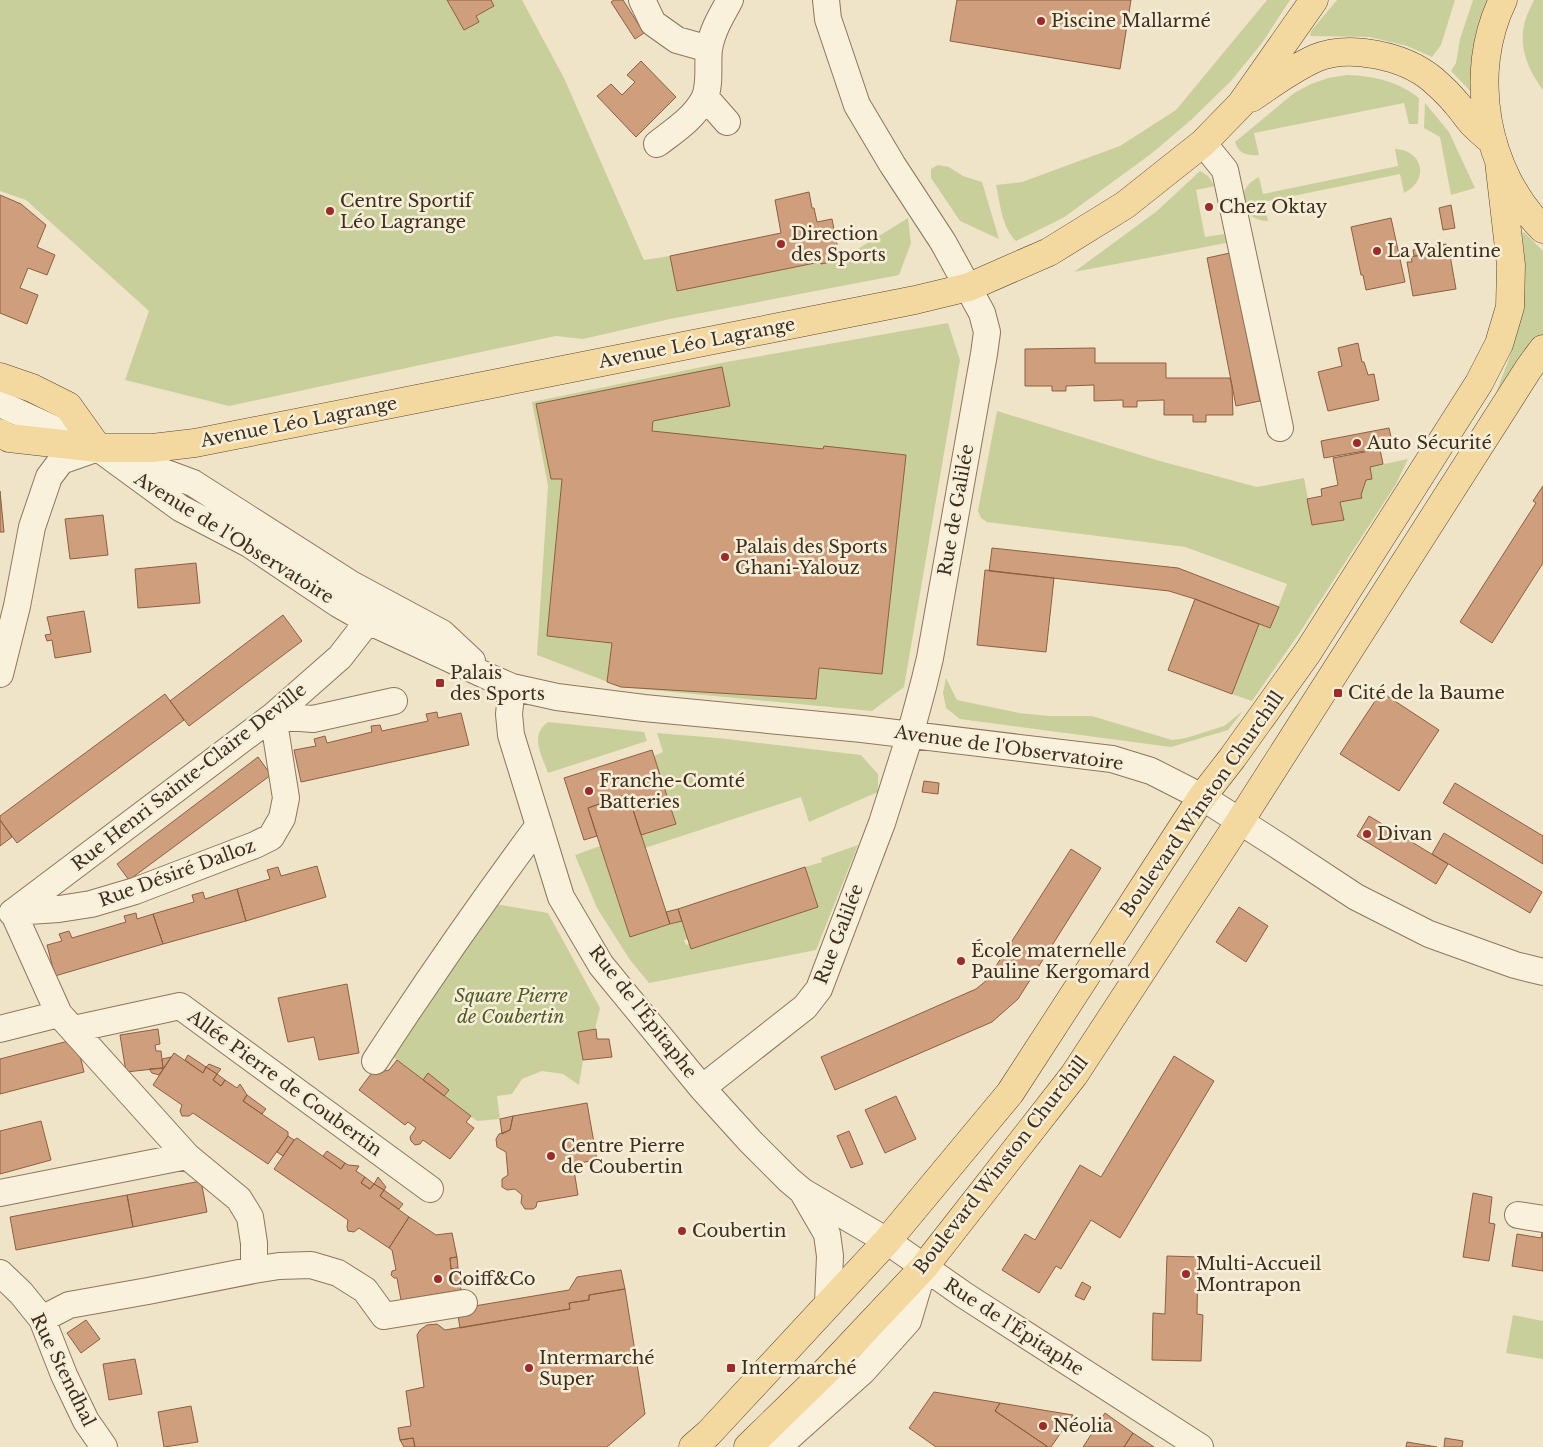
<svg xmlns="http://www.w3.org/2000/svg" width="1543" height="1447" viewBox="0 0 1543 1447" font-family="'Libre Baskerville',serif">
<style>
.green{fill:#c9cf9b}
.building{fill:#cf9f7d;stroke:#8d5f41}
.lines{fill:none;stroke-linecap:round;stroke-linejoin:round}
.minor-casing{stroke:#8d765c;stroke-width:28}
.major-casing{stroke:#5b4430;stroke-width:29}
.minor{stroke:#faf1dc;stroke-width:26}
.major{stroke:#f3d9a0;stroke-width:28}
.poi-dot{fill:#9e2a2b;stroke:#f7eed8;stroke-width:2}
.labels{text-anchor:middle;stroke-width:5;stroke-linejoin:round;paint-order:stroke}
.poi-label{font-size:18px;fill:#3d2e20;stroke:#f7eed8;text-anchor:start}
.street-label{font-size:18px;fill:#3d2e20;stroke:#f7eed8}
.park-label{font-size:18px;font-style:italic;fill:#4d5a26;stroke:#f7eed8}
</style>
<rect width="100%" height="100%" fill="#f0e4c8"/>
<!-- green -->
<path class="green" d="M0,0H522L564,78L644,260L670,256L677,291L820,262L821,264L840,260L908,218L911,243L899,275L670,319L583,339L556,336L229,406L125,380L149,311L26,200L0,191Z
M1267,0H1290L1262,43L1231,81L1191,120L1151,154L1063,218L1016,241C1002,228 1000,203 996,185L1022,182L1120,146L1176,110Z
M1337,0H1455L1441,45L1432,57L1407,46L1370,37L1310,36L1311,31Z
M1473,0H1488L1478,26L1472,55V93L1451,71L1456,63L1460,39Z
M1534,0H1543V90C1528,70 1518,47 1525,21C1527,14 1531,7 1534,0Z
M1347,75C1373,76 1398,81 1419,98L1418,124H1409L1404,103L1254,133L1259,155C1247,156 1239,154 1235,142L1294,93L1311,84L1328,78Z
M1425,103L1449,132L1475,188L1451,195L1440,137L1424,128Z
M1395,149C1423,150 1430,180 1404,193L1400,174L1264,202L1268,221C1240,220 1233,189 1259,177L1263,194L1398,166Z
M938,165L949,167L963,176L982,182L999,239L960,221L931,178V169Z
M1200,171L1208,176L1215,186L1196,190L1205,237L1224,234L1226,243L1074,272L1157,211Z
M1524,232L1543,251V337L1525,353L1496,393C1508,361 1522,329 1524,296C1526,275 1524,254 1522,233Z
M948,323L960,360L904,687L872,711L621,687L537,655L548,486L532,402L721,363Z
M997,411L1160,461L1257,487L1304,478L1313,525L1343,520L1340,502L1361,498V495L1366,480L1372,479L1370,467L1408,459L1396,484L1300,632L1252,701L1232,694L1259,624L1270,628L1287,584L1185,547L987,522L981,518L978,511Z
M946,678L957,700L1019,713L1049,716H1092L1172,740L1186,738L1224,726L1243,711L1228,730L1171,747L960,719L946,708L943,693Z
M548,722L644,732L647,741L548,773C542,756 529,735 548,722Z
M657,733L718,738L861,755L878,774V792L809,822L801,797L645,848L641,835L676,823L654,756L663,752Z
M858,845L816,950L649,983L630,960L597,908L575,855L600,846L630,937L682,921L688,939L684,940L686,945L689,944L691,949L818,907L805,867L822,862L821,858Z
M495,904L548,913L600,1008L595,1029L578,1032L583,1060L579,1085L563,1074L542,1071L522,1079L512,1094L497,1096L500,1119L477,1121L389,1054Z
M1513,1315L1543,1321V1359L1506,1353Z"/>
<!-- building -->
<path class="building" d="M447,0H491L494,6L476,16L479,22L464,30Z
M614,0H623L644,33L635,39L611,2Z
M957,0H1131L1120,69L950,41Z
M641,61L676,97L636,137L597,96L611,84L622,95L635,82L627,75Z
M809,192L812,208H814L817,222L832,219L840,260L821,264L820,262L677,291L670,256L781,233L775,200Z
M0,195L21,204L46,225L37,247L55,255L47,275L28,268L20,288L38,295L27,324L0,313Z
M1451,205L1455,228L1443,230L1439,208Z
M1391,218L1405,282L1366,290L1363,275H1361L1351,227Z
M1446,244L1449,250L1414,256L1413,250Z
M1449,250L1456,289L1413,296L1407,262H1412L1411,257Z
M1230,253L1260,401L1236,406L1207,258Z
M1358,343L1362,362H1364L1368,375L1374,374L1379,400L1328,411L1318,372L1342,366L1338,348Z
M1095,348V363H1166V378H1230L1232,386L1233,415H1206V422H1193V415H1164V400L1137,401V407H1123V400L1094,401V385L1066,386V391H1052V386H1025V349Z
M722,367L730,406L653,421L652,431L823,449L824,446L906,455L882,674L819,668L816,699L621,687L607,682L612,643L547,636L562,479H551L536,404Z
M1389,428L1393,446L1324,458L1321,441Z
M1380,449L1383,464L1370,467L1372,479L1366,480L1361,495L1362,498L1340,502L1344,520L1312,525L1307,499L1322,496L1321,489L1338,485L1333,458Z
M1543,486V563L1492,643L1460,622L1536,503L1533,501Z
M0,491L4,532H0Z
M103,515L108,555L70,559L65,519Z
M992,548L1178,568L1279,607L1270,628L1195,599L1169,591L989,571Z
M196,563L200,603L138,608L135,569Z
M985,570L1054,578L1046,652L977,645Z
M1195,599L1259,624L1232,694L1168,670Z
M84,611L91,652L55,658L52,640L47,641L45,635L51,634L47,617Z
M283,615L302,641L189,726L170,701Z
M1381,692L1439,730L1399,791L1340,754Z
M165,694L184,720L17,843L0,820V816Z
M437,712L438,718L461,713L469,745L301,782L294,750L316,746L314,739L325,736L327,743L372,732L371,726L380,725L382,731L428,721L426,714Z
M652,750L676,824L641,835L628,794L588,808L597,836L584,840L564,778Z
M258,757L271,775L129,880L117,864Z
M924,781L939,783L938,794L922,792Z
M1455,783L1543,836V864L1443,803Z
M628,794L670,924L630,937L588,808Z
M1369,816L1448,864L1436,884L1357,836Z
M0,820L12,837L0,846Z
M1444,833L1542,892L1530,913L1432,854Z
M1071,849L1101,868L1018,999L992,1022L835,1090L821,1057L976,989L987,980Z
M317,866L326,897L246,921L237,889L270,879L267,870L278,867L281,876Z
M805,867L818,907L691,949L678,909Z
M237,889L246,921L163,944L153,914L194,902L192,895L203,892L205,899Z
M1239,907L1268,926L1246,962L1216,942Z
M678,909L682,921L670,924L666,912Z
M136,913L137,919L153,914L163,944L55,976L47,945L62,941L59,934L69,931L72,938L126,922L124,916Z
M347,984L359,1053L319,1060L314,1037L288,1042L278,998Z
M158,1029L160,1044L155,1045L156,1051H161L163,1068L126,1072L120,1035Z
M596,1029L597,1039H609L612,1057L583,1060L578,1032Z
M76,1039L84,1072L0,1094V1059Z
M174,1053L203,1073L206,1067L217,1074L213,1080L221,1086L225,1080L237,1088L240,1084L247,1095L243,1101L288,1132V1136L268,1164L193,1113L189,1116H182L180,1111L182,1105L153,1085Z
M188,1055L206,1067L203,1073L185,1060Z
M1174,1056L1214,1081L1120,1238L1091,1220L1061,1269L1056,1266L1039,1293L1002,1270L1025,1234L1035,1240L1080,1165L1101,1177Z
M171,1057L159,1075L152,1073L149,1069L163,1068L162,1059Z
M397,1060L471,1116L466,1122L474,1128L450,1159L423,1140L420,1144L415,1145L411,1141L410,1137L416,1128L408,1122L405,1125L359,1090L377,1066L384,1071L389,1070Z
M209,1064L221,1069L217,1074L206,1067Z
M428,1073L449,1090L444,1096L423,1080Z
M217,1074L225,1080L221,1086L213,1080Z
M247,1095L266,1109L262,1114L243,1101Z
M896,1096L916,1139L885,1153L865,1110Z
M587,1103L597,1160L573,1164L578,1195L537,1202L536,1207L533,1209H525L521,1203L522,1195L515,1189L507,1190L502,1187V1179L508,1175L506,1152L497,1147L496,1139L499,1134L510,1130L513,1116Z
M513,1116L510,1130L502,1134L500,1119Z
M41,1121L51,1160L0,1174V1131Z
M849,1131L863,1164L851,1168L837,1136Z
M288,1136L294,1140L283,1156L277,1152Z
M297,1138L341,1169L345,1163L348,1165L359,1166L356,1171L365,1177L361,1183L370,1189L374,1184L384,1190L380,1196L409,1217L389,1248L359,1228L354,1232L348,1231L347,1227L348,1220L274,1169L294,1140Z
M327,1151L345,1163L341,1169L323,1156Z
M365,1177L374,1184L370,1189L361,1183Z
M378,1177L386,1187L384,1190L374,1184Z
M201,1181L207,1212L133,1227L127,1195Z
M384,1190L403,1204L399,1209L380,1196Z
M1473,1193L1492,1197L1489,1223L1495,1224L1489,1261L1463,1257Z
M127,1195L133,1227L16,1250L10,1217Z
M409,1217L436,1235L452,1233L457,1257L450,1258L451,1269L458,1268L461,1290L401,1300L397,1278H394L391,1275L392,1271L396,1270L392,1250L389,1248Z
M1542,1233L1543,1234V1271L1512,1266L1517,1234L1541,1238Z
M1167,1256L1198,1257L1197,1314L1203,1315L1201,1361L1152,1360L1153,1313L1165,1314Z
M457,1257L458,1268L451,1269L450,1258Z
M621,1270L625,1289L589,1295V1300L569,1303L570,1309L460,1328L457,1309L569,1290L577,1277Z
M1082,1282L1091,1287L1084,1300L1075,1296Z
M625,1289L645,1414L607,1447H415L413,1438L400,1440L398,1428L411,1426L406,1391L424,1387L417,1335L420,1330L427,1325L437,1324L445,1330L570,1309L569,1303L589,1300V1295Z
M86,1320L100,1339L81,1353L67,1333Z
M135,1359L142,1394L109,1400L103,1364Z
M934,1392L1000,1403L995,1411L1048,1447H936L909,1428Z
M1000,1403L1073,1415L1051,1447H1048L995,1411Z
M191,1406L198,1442L164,1447L158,1412Z
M1105,1413L1133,1433L1124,1447H1083Z
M1133,1433L1154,1447H1124Z
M413,1438L415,1447H404L400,1440Z
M1445,1438L1463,1441L1462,1447H1444Z
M1407,1442L1437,1447H1406Z"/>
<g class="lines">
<defs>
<path id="minor" d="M642,0L653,23L677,40L709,49
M705,97L727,122
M1203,143L1225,170L1280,428
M657,144C674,131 694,118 704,99C711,85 707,65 709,49C712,31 721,16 730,0
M0,404L87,444
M98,448L180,508L249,544L338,604L368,621L489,677L512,687L557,697L644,708L862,729L1112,759L1151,771L1202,797L1277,845L1356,897L1429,934L1515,965L1543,972
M128,459L193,483L351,584L442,633L472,661
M0,674L17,606L32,527L49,477L61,461L98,448
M512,687L509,714L511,735L561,897L601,965L702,1088L750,1141L789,1180L802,1191L887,1241L964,1295L1200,1447
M12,913L273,716L340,657L368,621
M0,1029L59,1014
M74,1029L180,1006L430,1189
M375,1061C427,981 482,902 539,825
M702,1088L805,1007L819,989L882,823L910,735L924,683L930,658L984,354L987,332L982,313L943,242L892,164L857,105L828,19L826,0
M802,1191L827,1234L830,1256L828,1303
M0,1193L187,1156
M1518,1215L1543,1219
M254,1270V1243L250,1217L239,1199L187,1156L59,1014L13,912L59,909L91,904L135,891L255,845L271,837L282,818L286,798L273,716L313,719L394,701
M0,1273L21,1293L42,1319L64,1375L86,1421L104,1447
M42,1319L69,1305L148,1291L254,1270L279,1266L311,1265L338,1273L365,1290L384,1316L464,1303
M772,1447L788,1438L863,1371L908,1321L924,1267"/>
<path id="major" d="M1503,0C1467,73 1485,172 1543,229
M1251,98C1272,84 1293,68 1316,58C1350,44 1404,56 1432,79C1440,86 1449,94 1456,103C1462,109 1467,118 1473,124C1479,130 1486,136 1493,142
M0,377L32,388L68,406L98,448
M0,433L9,438L98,448H152L195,443L915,300L969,287L1049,252L1125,205L1203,143L1241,104L1314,0
M693,1447L709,1433L887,1241L1010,1093L1202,797L1233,757L1308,652L1479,383L1499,344L1510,307L1511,265L1499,161
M748,1447L827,1370L924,1267L1074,1075L1240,821L1529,368L1543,349"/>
</defs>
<!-- minor casing -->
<use href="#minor" class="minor-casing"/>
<!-- major casing -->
<use href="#major" class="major-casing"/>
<!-- minor -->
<use href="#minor" class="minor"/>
<!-- major -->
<use href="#major" class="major"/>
</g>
<!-- markers -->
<g class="poi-dot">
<circle cx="1041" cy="21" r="5"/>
<circle cx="1209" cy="207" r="5"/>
<circle cx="330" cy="211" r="5"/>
<circle cx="781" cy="244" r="5"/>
<circle cx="1377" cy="251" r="5"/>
<circle cx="1357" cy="443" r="5"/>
<circle cx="725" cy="557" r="5"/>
<rect x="435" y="678" width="10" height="10" rx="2.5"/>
<rect x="1333" y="688" width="10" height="10" rx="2.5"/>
<circle cx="589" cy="791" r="5"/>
<circle cx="1367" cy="834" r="5"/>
<circle cx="961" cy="961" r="5"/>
<circle cx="551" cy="1156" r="5"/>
<circle cx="682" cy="1231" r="5"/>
<circle cx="1186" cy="1274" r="5"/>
<circle cx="438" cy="1279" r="5"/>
<circle cx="529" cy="1368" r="5"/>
<rect x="726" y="1363" width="10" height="10" rx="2.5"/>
<circle cx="1043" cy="1426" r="5"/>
</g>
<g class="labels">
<!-- poi labels -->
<g class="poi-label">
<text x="1051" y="27">Piscine Mallarmé</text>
<text x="340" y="207">Centre Sportif<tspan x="340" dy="21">Léo Lagrange</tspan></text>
<text x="1219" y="213">Chez Oktay</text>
<text x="791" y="240">Direction<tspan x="791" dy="21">des Sports</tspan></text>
<text x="1387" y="257">La Valentine</text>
<text x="1367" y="449">Auto Sécurité</text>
<text x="735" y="553">Palais des Sports<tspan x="735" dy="21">Ghani-Yalouz</tspan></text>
<text x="450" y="679">Palais<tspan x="450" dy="21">des Sports</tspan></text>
<text x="1348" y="699">Cité de la Baume</text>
<text x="599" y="787">Franche-Comté<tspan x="599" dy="21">Batteries</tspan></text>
<text x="1377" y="840">Divan</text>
<text x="971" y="957">École maternelle<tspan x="971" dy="21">Pauline Kergomard</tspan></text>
<text x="561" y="1152">Centre Pierre<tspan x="561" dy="21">de Coubertin</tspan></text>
<text x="692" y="1237">Coubertin</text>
<text x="1196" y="1270">Multi-Accueil<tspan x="1196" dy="21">Montrapon</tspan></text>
<text x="448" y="1285">Coiff&amp;Co</text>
<text x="539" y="1364">Intermarché<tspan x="539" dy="21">Super</tspan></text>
<text x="741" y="1374">Intermarché</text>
<text x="1053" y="1432">Néolia</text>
</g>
<!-- street labels -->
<g class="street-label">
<text transform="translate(697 343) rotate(-11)" y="6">Avenue Léo Lagrange</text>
<text transform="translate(299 422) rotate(-11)" y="6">Avenue Léo Lagrange</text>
<text transform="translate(956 510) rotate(-80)" y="6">Rue de Galilée</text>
<text transform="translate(234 538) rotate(32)" y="6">Avenue de l'Observatoire</text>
<text transform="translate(1009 748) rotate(8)" y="6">Avenue de l'Observatoire</text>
<text transform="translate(189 777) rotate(-38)" y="6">Rue Henri Sainte-Claire Deville</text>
<text transform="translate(1202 804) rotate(-55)" y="6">Boulevard Winston Churchill</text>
<text transform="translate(177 873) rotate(-20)" y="6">Rue Désiré Dalloz</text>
<text transform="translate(839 934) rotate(-69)" y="6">Rue Galilée</text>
<text transform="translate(643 1012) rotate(52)" y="6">Rue de l'Épitaphe</text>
<text transform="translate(285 1083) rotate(36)" y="6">Allée Pierre de Coubertin</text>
<text transform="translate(1001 1165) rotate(-52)" y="6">Boulevard Winston Churchill</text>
<text transform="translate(1014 1327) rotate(33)" y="6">Rue de l'Épitaphe</text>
<text transform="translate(63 1370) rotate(64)" y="6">Rue Stendhal</text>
</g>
<!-- park labels -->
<g class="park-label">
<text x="511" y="1002">Square Pierre<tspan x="511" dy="21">de Coubertin</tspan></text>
</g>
</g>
</svg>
